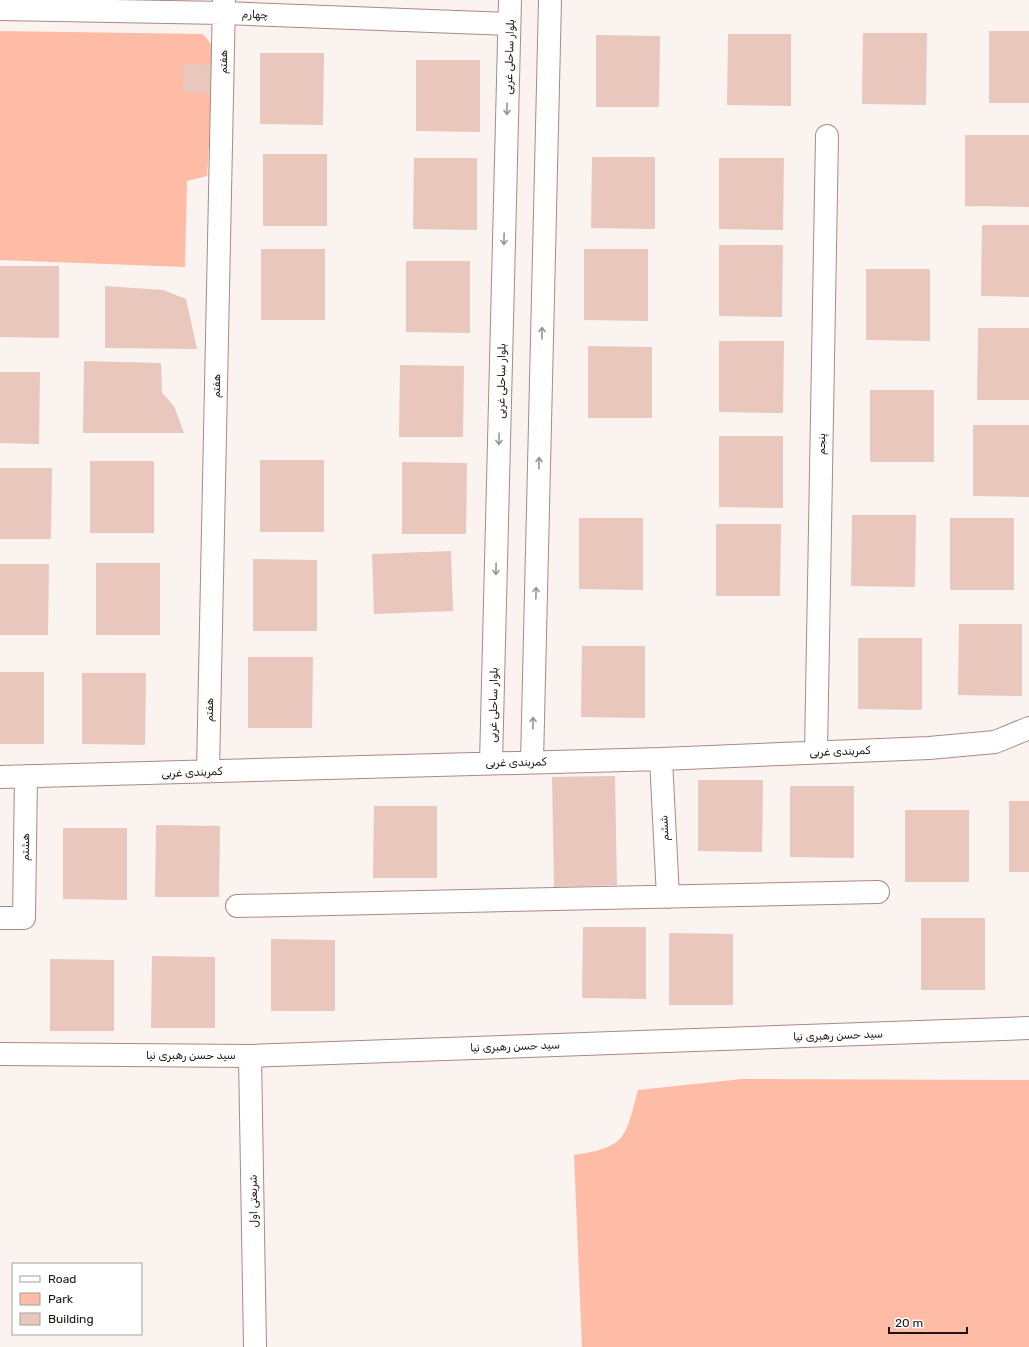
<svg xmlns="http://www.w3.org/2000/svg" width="1029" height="1347" viewBox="0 0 1029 1347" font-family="Rubik,'Noto Sans Arabic',sans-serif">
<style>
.green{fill:#febca6}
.building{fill:#e9c7bc}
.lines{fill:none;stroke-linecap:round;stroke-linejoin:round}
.minor-casing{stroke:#aa8a80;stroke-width:24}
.minor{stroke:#fff;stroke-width:22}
.oneway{stroke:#9a9593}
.labels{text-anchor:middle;stroke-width:4;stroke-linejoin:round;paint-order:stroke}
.street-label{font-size:11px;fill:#1f1310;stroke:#fff}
</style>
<rect width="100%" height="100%" fill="#faf3f0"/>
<!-- green -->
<path class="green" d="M0,31L203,34L215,49L207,176L187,181L185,267L0,260Z
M742,1079L1029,1080V1347H582L574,1155C628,1147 625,1137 638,1090Z"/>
<!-- building -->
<path class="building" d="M989,31H1029V103H989Z
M863,33H927L926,105L862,104Z
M728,34H791V106L727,105Z
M596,35L660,36L659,107H596Z
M260,53H324L323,125L260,124Z
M416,60H480V132L416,131Z
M184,64L213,65L212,94L183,92Z
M965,135H1029V207L965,206Z
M263,154H327V226H263Z
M592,157H655V229L591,228Z
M414,158H477V230L413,229Z
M719,158H784L783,230L719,229Z
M982,225H1029V297L981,296Z
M719,245H783L782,317L719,316Z
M261,249H325V320H261Z
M584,249H648V321L584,320Z
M406,261H470V333L406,332Z
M0,266H59V338L0,337Z
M866,269H930V341L866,340Z
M105,286L163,290L186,299L197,349L105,348Z
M978,328H1029V400H977Z
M719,341H784L783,413L719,412Z
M588,346L652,347V418H588Z
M84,361L161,363L162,393L174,406L184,433H83Z
M400,365L464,366L463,437H399Z
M0,372H40L39,444L0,443Z
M870,390H934V462H870Z
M973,425H1029V497L973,496Z
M719,436H783V508L719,507Z
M260,460H324V532H260Z
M90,461H154V533H90Z
M402,462L467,463L466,534H402Z
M0,468H52L51,539H0Z
M852,515H916L915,587L851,586Z
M579,518H643V590L579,589Z
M950,518H1014V590H950Z
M716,524H781L780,596H716Z
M451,551L453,611L374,614L372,554Z
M253,559L317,560V631H253Z
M96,563H160V635H96Z
M0,564H49L48,635H0Z
M959,624H1022V696L958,695Z
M858,638H922V710L858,709Z
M582,646H645V718L581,717Z
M248,657H313L312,728H248Z
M0,672H44V744H0Z
M82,673H146L145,745L82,744Z
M615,776L617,885L554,887L552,777Z
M698,780H763L762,852L698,851Z
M790,786H854V858L790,857Z
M1009,801H1029V872H1009Z
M374,806H437V878H373Z
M905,810H969V882H905Z
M156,825L220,826L219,897H155Z
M63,828H127V900L63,899Z
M921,918H985V990H921Z
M583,927H646V999L582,998Z
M669,933L733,934V1005H669Z
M271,939L335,940V1011H271Z
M152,956L215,957V1028H151Z
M50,959L114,960V1031H50Z"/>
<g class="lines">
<defs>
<path id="minor" d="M0,9L224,13L509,24
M816,752L827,136
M661,759L668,897
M532,762L550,0
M491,763L510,0
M208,771L224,0
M0,777L661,759L929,748L995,742L1029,728
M237,906L878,892
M0,918H24L26,776
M0,1054L250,1056L1029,1028
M250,1056L255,1347"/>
</defs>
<!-- minor casing -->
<use href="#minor" class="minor-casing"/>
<!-- minor -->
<use href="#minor" class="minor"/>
</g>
<!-- one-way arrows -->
<defs><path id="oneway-shaft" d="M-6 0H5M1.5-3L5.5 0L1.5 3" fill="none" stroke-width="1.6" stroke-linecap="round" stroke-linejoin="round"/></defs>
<g class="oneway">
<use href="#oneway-shaft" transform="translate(507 109) rotate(91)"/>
<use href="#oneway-shaft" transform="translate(504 239) rotate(91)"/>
<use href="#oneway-shaft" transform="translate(542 333) rotate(-89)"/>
<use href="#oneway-shaft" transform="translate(499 439) rotate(91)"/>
<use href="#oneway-shaft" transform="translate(539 463) rotate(-89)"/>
<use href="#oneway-shaft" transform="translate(496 569) rotate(91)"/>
<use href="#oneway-shaft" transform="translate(536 593) rotate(-89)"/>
<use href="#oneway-shaft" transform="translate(533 723) rotate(-89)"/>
</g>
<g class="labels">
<!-- street labels -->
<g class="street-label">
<text transform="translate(255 14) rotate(2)" y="4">چهارم</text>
<text transform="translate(509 57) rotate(-88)" y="4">بلوار ساحلی غربی</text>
<text transform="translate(223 62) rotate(-89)" y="4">هفتم</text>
<text transform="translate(501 381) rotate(-89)" y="4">بلوار ساحلی غربی</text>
<text transform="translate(216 386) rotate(-89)" y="4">هفتم</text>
<text transform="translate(821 444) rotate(-89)" y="4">پنجم</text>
<text transform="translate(493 705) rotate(-89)" y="4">بلوار ساحلی غربی</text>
<text transform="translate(209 710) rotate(-89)" y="4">هفتم</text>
<text transform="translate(840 751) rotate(-2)" y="4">کمربندی غربی</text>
<text transform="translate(516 762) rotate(-1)" y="4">کمربندی غربی</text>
<text transform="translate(192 772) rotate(-2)" y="4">کمربندی غربی</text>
<text transform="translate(664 828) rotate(-93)" y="4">ششم</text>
<text transform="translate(25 847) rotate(-89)" y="4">هشتم</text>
<text transform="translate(838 1035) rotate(-2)" y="4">سید حسن رهبری نیا</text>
<text transform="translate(515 1046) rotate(-2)" y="4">سید حسن رهبری نیا</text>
<text x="191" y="1059">سید حسن رهبری نیا</text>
<text transform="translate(253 1201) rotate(-91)" y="4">شریعتی اول</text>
</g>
</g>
<!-- legend -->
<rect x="12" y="1263" width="130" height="72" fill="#ffffff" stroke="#a5a19f"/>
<rect x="20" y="1276" width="20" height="6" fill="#ffffff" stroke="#a5a19f"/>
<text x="48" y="1283" font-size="12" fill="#1f1310">Road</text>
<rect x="20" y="1293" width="20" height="12" fill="#febca6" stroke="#a5a19f"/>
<text x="48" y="1303" font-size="12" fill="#1f1310">Park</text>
<rect x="20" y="1313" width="20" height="12" fill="#e9c7bc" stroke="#a5a19f"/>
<text x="48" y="1323" font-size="12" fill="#1f1310">Building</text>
<!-- scale -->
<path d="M889 1327v6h78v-6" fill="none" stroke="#1f1310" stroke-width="2"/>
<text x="895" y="1327" font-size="12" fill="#1f1310" stroke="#ffffff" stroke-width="3" paint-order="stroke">20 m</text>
</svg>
